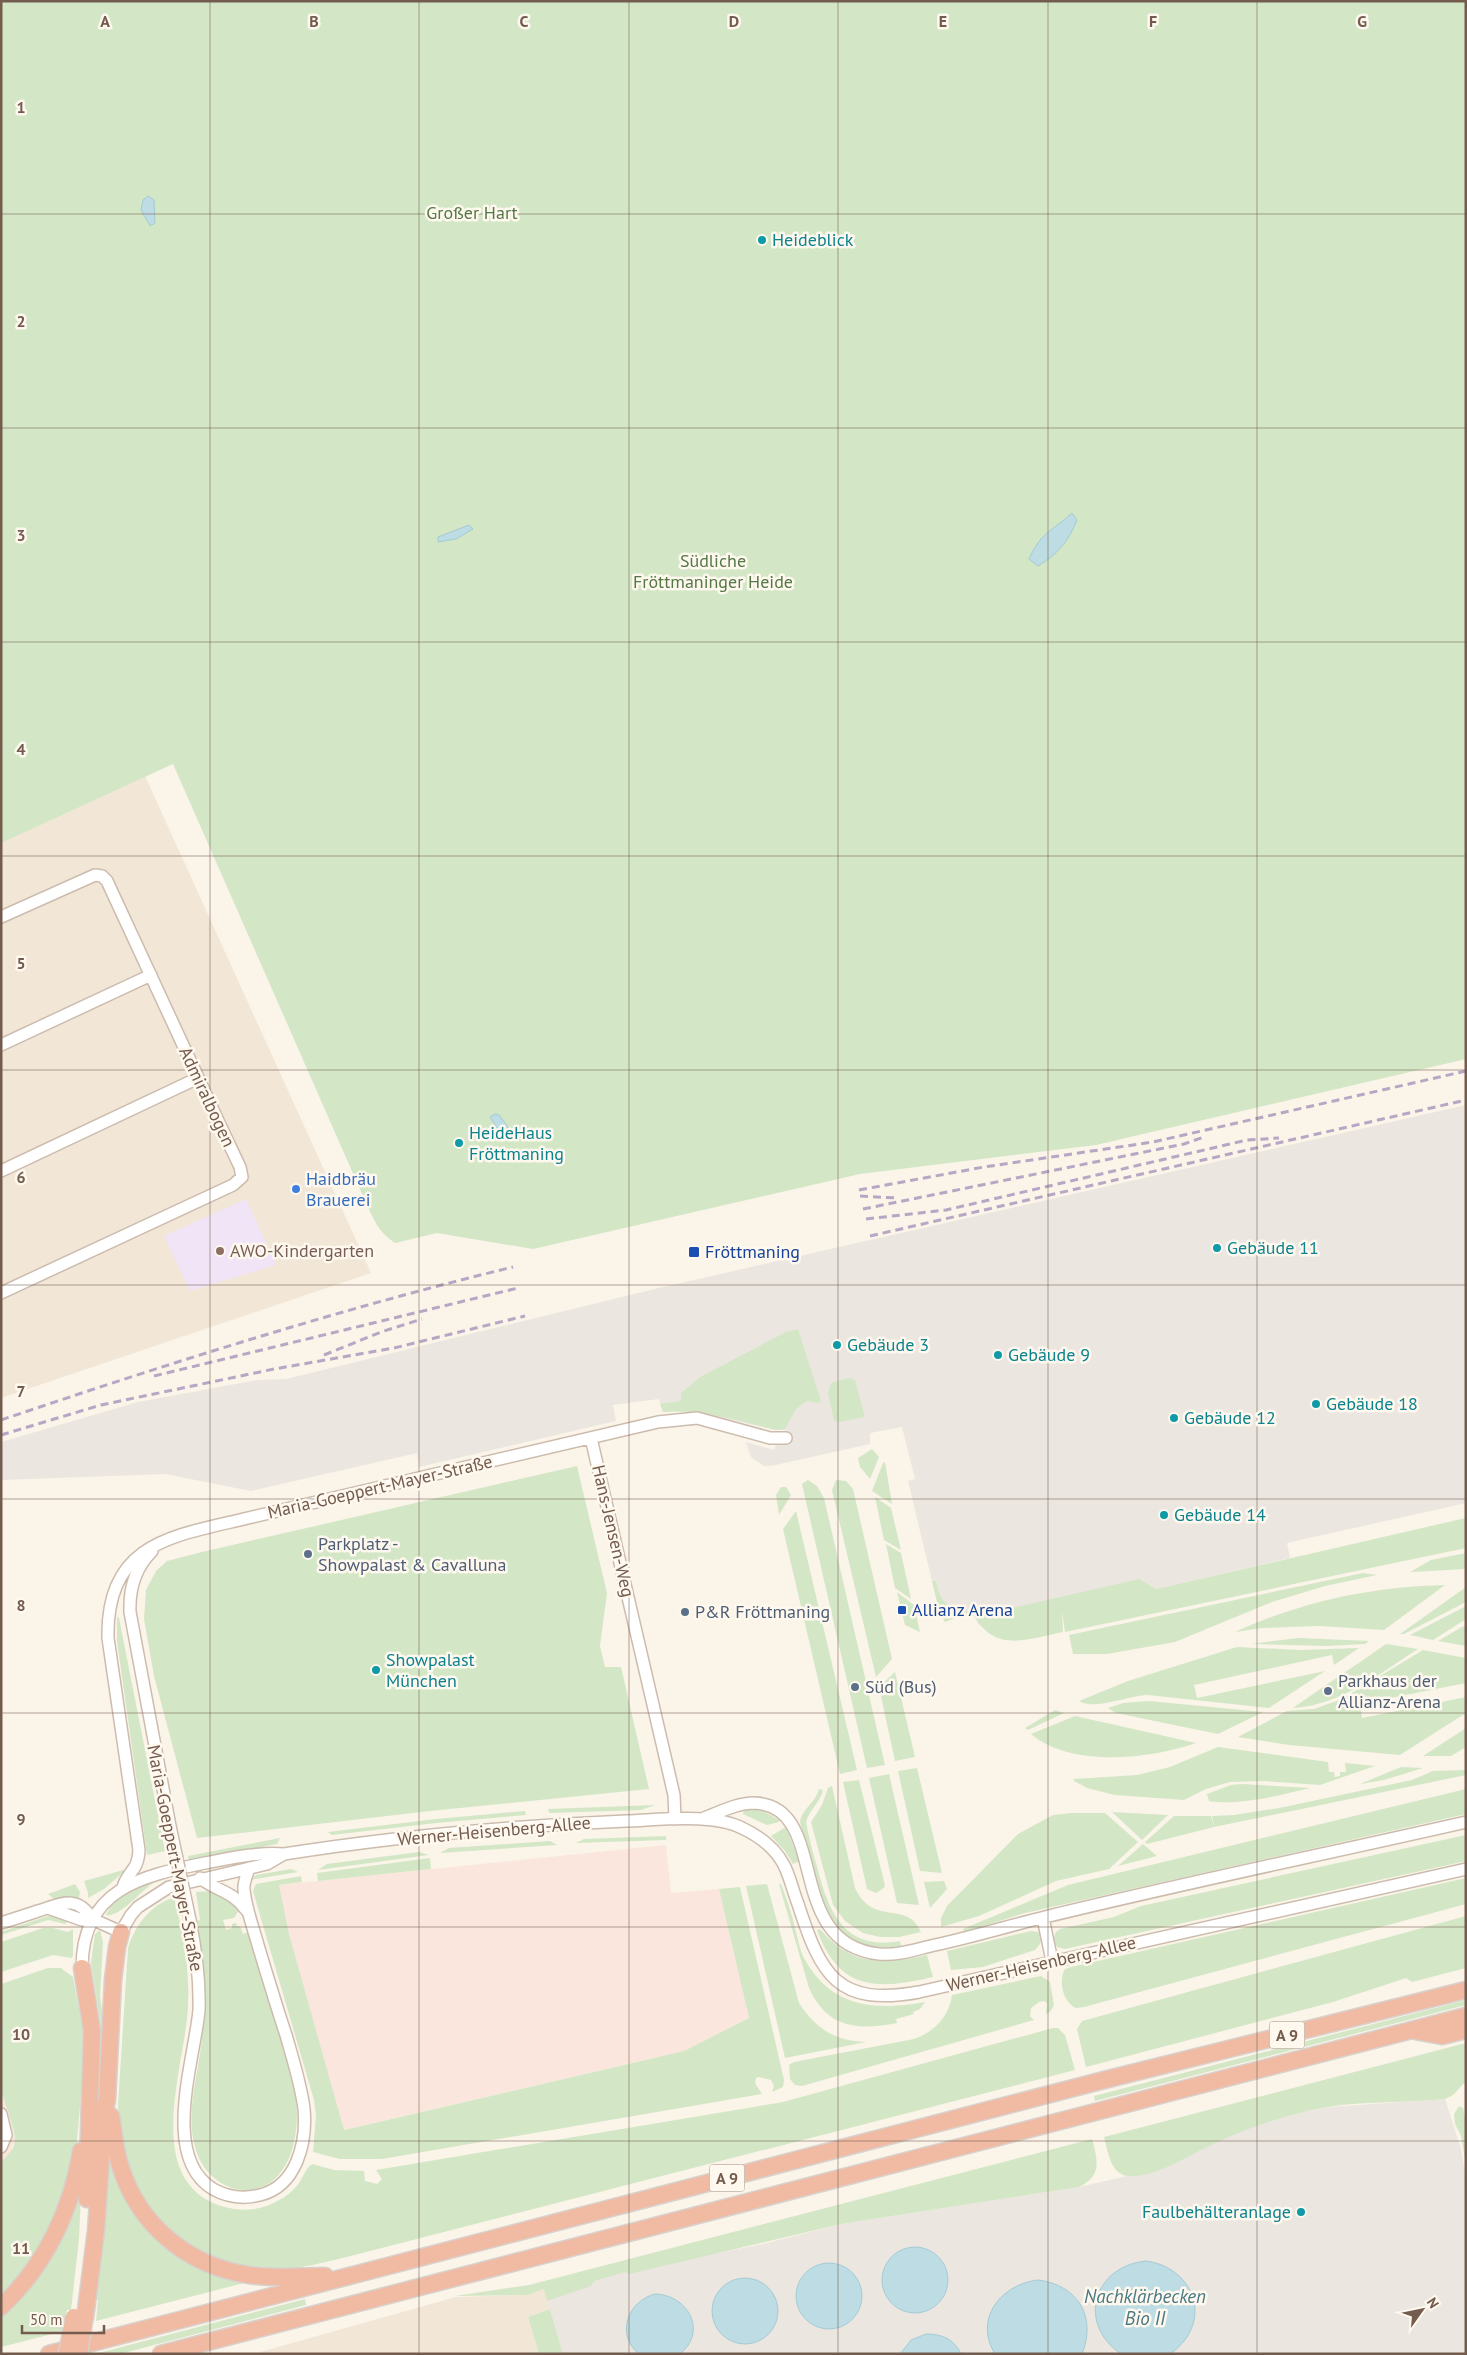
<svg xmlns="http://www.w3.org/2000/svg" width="1467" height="2355" viewBox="0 0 1467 2355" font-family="'PT Sans',sans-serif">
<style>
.residential{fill:#f2e6d6}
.commercial{fill:#fae6dc}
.industrial{fill:#ece6e1}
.education{fill:#f1e4f7}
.green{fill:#d3e7c7}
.water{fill:#bddce3;stroke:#a4cbd4}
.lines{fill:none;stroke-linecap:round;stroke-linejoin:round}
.minor-casing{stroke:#ccbcae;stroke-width:14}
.highway-casing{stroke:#d8d1cd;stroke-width:19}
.minor{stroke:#fff;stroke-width:11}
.highway{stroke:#f0baa3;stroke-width:16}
.rail{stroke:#b7a6c4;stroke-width:3;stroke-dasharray:8 5;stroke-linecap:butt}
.minor-bridge-casing{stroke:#ccbcae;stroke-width:14;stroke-linecap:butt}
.highway-bridge-casing{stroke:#d8d1cd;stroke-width:19;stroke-linecap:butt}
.minor-bridge{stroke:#fff;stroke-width:11}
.highway-bridge{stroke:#f0baa3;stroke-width:16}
.grid{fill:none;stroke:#735c4e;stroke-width:1;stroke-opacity:0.55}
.culture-dot{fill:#0f9aa8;stroke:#fef8ee;stroke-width:2}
.shop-dot{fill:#3f7fe0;stroke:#fef8ee;stroke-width:2}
.education-dot{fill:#8d6e63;stroke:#fef8ee;stroke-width:2}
.transit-dot{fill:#1a4fb4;stroke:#fef8ee;stroke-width:2}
.service-dot{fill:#5c6f8a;stroke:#fef8ee;stroke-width:2}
.labels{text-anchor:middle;stroke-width:5;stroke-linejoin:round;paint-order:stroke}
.shield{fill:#fef8ee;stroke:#9d8b7e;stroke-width:1}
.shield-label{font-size:16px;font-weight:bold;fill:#735c4e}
.park-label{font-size:18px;fill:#547846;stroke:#fef8ee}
.culture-label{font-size:18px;fill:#0d838f;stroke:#fef8ee;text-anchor:start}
.street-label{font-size:18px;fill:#735c4e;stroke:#fef8ee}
.shop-label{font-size:18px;fill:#366cbe;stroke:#fef8ee;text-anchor:start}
.education-label{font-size:18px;fill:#785e54;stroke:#fef8ee;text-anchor:start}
.transit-label{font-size:18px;fill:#164399;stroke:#fef8ee;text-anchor:start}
.service-label{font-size:18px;fill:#4e5e75;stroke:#fef8ee;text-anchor:start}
.water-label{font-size:19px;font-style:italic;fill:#497984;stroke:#fef8ee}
.grid-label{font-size:16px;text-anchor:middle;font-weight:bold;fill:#735c4e;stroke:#fef8ee;stroke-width:5;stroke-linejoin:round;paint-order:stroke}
</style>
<rect width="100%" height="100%" fill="#fbf4e8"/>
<!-- residential -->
<path class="residential" d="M145,776L371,1273L1,1398V838Z
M544,2289L550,2309L528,2317L539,2354H253L456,2297L528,2295Z"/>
<!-- commercial -->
<path class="commercial" d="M666,1845L671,1893L719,1889L749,2018L684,2051L343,2130L289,1934L279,1885Z
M1,2091L14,2131L15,2141L6,2159L1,2163Z"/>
<!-- industrial -->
<path class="industrial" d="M1466,1105V1503L1287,1543L1290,1558L1060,1611L979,1625L973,1614L965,1618L963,1615L945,1622L939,1610L908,1481L915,1479L902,1427L870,1433V1444L771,1466H764L751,1457L746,1442L774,1450L776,1444L785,1445V1430H776L701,1413L683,1411L663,1412L659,1399L613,1405L616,1421L419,1467L417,1453L251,1491L165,1474L1,1480V1442L138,1402L257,1380L286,1379L663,1287Z
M1445,2099L1461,2149L1466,2179V2354H563L544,2289L559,2284L763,2244L841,2224L1079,2187L1127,2176H1137L1162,2169L1241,2130L1287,2115L1329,2107Z"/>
<!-- education -->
<path class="education" d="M246,1199L276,1265L190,1291L164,1236Z"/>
<!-- green -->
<path class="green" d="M1,1H1466V1059L1096,1145L860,1174L533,1249L437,1233L395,1243C379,1233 374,1220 366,1203L173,764L1,843Z
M798,1329L821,1401L819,1403L807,1401L796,1409L785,1429L776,1430C738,1421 702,1409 663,1412L660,1404L681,1401V1393L700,1377L786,1332Z
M849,1378L855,1380L865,1417L840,1422L834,1421L828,1393L831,1383Z
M872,1449L879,1457L870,1479L860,1467L858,1458Z
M885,1462L892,1504L872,1491L883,1463Z
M577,1466L607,1593L600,1646L605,1667H621L649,1789L430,1811L197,1838L154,1676L144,1619L146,1590L156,1571L167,1561L202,1552Z
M808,1480L817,1486L824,1498L885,1765L867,1768L802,1484Z
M836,1480L846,1481L853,1489L892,1659L876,1677L832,1490Z
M781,1487H786L791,1495L779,1515L776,1495Z
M875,1497L891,1508L901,1550L884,1540Z
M796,1511L857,1770L840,1774L783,1529Z
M1466,1518V1548L1065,1632L1062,1611L1063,1632C1027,1639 995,1654 973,1614L965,1618L963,1615L945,1622L939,1610L932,1581H936C939,1597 945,1608 963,1611C968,1612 973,1612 977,1616L1139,1579L1156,1589Z
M886,1544L901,1553L911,1599L895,1588Z
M1466,1553V1569L1410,1572L1431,1560Z
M1363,1573L1377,1575L1325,1586L1272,1602L1175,1642L1107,1654H1073L1069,1635Z
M1445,1585L1384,1630L1319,1626L1262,1628L1235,1632C1303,1601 1371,1587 1445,1585Z
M1466,1587V1602L1404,1634H1400Z
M897,1592L914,1605L920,1632L905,1625Z
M1466,1606V1619L1433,1640L1410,1635Z
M117,1617L119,1618L165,1851L147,1855L117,1641Z
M1466,1625V1646L1438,1641L1462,1627Z
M1298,1638L1369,1641L1365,1644L1327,1646L1251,1644Z
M1386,1644L1418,1649C1379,1674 1341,1705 1293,1708C1324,1686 1355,1666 1386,1644Z
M1237,1647L1301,1650L1359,1648L1334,1665L1332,1655L1194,1685L1197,1698L1325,1671L1269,1708L1148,1695C1130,1695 1093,1711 1079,1701L1128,1681Z
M1423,1650L1466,1658V1683L1360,1704L1362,1718L1466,1697V1713L1400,1755L1289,1745L1238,1737L1287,1711L1314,1709L1342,1699Z
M895,1672L915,1757L895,1761L879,1687Z
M1149,1701L1263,1712L1218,1734L1116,1713L1108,1708L1123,1703Z
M1055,1710L1064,1713L1028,1730L1025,1728Z
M1075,1716L1196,1743C1150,1759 1071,1768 1031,1734Z
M1466,1728V1747L1451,1756H1423Z
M1218,1747L1328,1762L1329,1772H1334L1335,1777L1340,1776V1772H1346L1345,1763L1375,1766L1320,1785L1264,1781L1230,1782L1206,1789L1184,1800L1115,1795L1087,1788L1074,1781V1779L1137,1775L1170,1767Z
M1401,1767L1423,1768L1384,1780L1360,1784Z
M917,1768L942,1873L920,1871L898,1771Z
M1466,1770V1775L1214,1827L1212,1816L1234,1815L1279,1808L1412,1780L1433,1771Z
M889,1774L919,1905L897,1903L869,1778Z
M859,1780L884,1881L885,1887L876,1893L867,1889L843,1782Z
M1242,1784L1310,1788C1281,1795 1239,1806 1209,1801L1207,1794L1231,1785Z
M832,1786L855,1888C874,1928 907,1899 921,1932L899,1937H880L863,1933L845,1921L833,1905L811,1822L822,1805L828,1788Z
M819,1789L823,1790C820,1803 809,1810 806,1822C809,1838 813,1854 818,1870C829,1914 846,1951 900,1941L901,1946C839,1956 824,1910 811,1862C807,1848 802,1834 800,1821C803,1808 816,1802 819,1789Z
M1466,1789V1814L1025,1913L964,1932L963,1929L1068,1885Z
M655,1805L641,1810L549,1813L548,1809Z
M750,1809L763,1811L779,1820V1822L767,1825L743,1814L744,1810Z
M525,1811L526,1815L436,1823L332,1835L328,1832L436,1819Z
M1112,1812L1168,1815L1142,1840Z
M1072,1813H1105L1138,1842L1109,1869L1056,1881L979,1916L941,1927V1918L947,1906L1018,1834L1053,1815Z
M1174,1816H1211L1214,1827L1147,1844L1145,1842Z
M786,1827L799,1861L793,1864L785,1851L771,1836Z
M1466,1835V1861L1065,1949L1057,1947L1053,1939L1056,1932L1060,1929L1114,1917L1141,1906Z
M666,1836V1840L576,1843L584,1839Z
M280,1838L277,1844L189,1861L188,1856Z
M550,1841L557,1845L440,1853L449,1848Z
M1143,1844L1157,1856L1118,1866Z
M419,1852L429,1855L318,1870L327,1864Z
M430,1858L431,1869L318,1881L317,1873Z
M127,1869L104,1889L88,1898V1893L84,1881Z
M291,1869L298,1872L250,1880L256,1875Z
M301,1876L302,1882L279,1885L289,1934L344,2130L684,2051L749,2018L719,1889L740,1887L784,2080L783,2087L772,2092L774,2086L771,2080L759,2077L756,2078L755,2083L762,2094L382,2159H340L313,2152L316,2115L314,2100L253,1891L256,1884Z
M1466,1878V1904L1084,2007L1076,2008C1063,2003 1058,1980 1065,1969L1071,1967Z
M154,1880L155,1882C141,1890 120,1918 106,1915C115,1896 136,1887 154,1880Z
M944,1881L947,1889L930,1908L924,1882Z
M75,1884L80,1892L79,1898H53L48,1894Z
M767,1884L799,2003C816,2029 835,2041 866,2042L785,2058L746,1886Z
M779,1884H781C786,1898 792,1913 795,1928C798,1938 799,1948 804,1958C831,2008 875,2011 925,2002L920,2009L913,2012L914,2014L896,2019L897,2023C858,2031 827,2028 809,1988Z
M210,1891L217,1892L240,1909L234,1918L223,1920L226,1930L232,1928V1924L236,1923L237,1926H240L243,1934L248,1932C258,1963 268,1995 277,2026C286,2056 298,2088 297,2119C296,2136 293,2155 283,2169C258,2207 208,2190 196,2150C184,2114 199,2074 202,2037C206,1998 203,1960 196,1921L200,1920L196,1892Z
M174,1897C183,1933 190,1969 188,2006C186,2064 140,2179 221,2206C241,2212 261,2211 279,2200C287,2196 294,2190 299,2183C303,2177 306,2168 312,2164L334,2170L364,2171L365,2181L377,2184L382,2179L376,2170L783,2102L1053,2028H1058L1065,2035L1075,2070L339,2259C310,2266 282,2272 252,2269C194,2263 146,2219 126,2166C119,2148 119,2124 118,2105L128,1948C135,1925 151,1905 174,1897Z
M51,1915L68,1921L65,1924L48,1920L1,1935V1932Z
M1466,1916V1968L1412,1982L1406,1978L1333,2002L1086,2067L1077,2029L1082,2021Z
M43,1928H53L68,1932L73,1929V1956L71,1958L53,1955L1,1972V1942Z
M820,1929C851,1966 883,1965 927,1955L933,1977C877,1990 839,1991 817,1930Z
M100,1930L103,1942L100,1997L104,2024L101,2026L91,1962L95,1934Z
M1031,1931L1038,1932L1042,1936L1040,1944L1035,1950L983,1967L951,1970L947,1951Z
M48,1968H61L73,1977L83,2031L81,2096L75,2161L70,2182L40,2250L1,2299V2163L13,2148L15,2141L14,2131L1,2090V1984Z
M1041,1976L1050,1982L1054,2005L1050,2012L1046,2014L1047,2004L1045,2001L1039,2002L1031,2008L1030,2016L1034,2020L802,2086L795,2085L790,2079L789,2065L794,2062L914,2039C934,2032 949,2017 952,1995Z
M1466,2000V2005L1095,2101L1094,2096Z
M1466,2043V2081L1453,2095L1445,2099C1407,2103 1364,2101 1328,2107C1286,2114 1247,2128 1209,2146C1188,2156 1152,2179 1128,2176C1110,2174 1108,2151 1104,2137Z
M1459,2106L1463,2108L1466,2122V2165L1461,2136L1455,2124L1454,2114Z
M1092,2139C1098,2161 1102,2176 1079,2187L841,2224L629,2274L625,2272L594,2281L591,2286L547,2301L544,2289L528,2295L455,2296L529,2285Z
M108,2147L131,2208L245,2280L244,2283L96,2321L98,2300H93Z
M82,2171L79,2239L71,2310H67L64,2331L1,2347V2314Z
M305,2299L306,2305L120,2354H95Z
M550,2309L563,2354H539L528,2317Z"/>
<!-- water -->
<path class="water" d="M148,196L154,200L155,223L150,226L141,210L143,200Z
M1072,513L1077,520C1068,542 1058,554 1038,566L1029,559C1041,532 1051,532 1072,513Z
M469,525L473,529L456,539L438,542V537Z
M495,1114L499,1115L508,1127V1133L501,1134L490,1117Z
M882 2280a33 33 0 1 1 66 0a33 33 0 1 1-66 0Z
M1146,2261C1185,2266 1210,2305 1185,2340C1181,2344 1177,2350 1171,2353C1162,2355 1132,2354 1121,2354C1076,2323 1094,2266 1146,2261Z
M796 2296a33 33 0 1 1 66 0a33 33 0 1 1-66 0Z
M712 2311a33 33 0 1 1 66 0a33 33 0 1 1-66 0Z
M1038,2280C1078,2285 1097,2317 1082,2354H995C973,2318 1002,2284 1038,2280Z
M655,2294C688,2295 708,2331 680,2354H639C615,2334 628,2301 655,2294Z
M926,2334C942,2334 954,2339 961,2354H900L911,2340Z"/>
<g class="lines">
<defs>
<path id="minor" d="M1,917L95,875L102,876L107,881L220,1125L240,1167L242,1177L233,1185L1,1293
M1,1045L151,975
M1,1171L198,1078
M591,1438L674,1795L675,1819
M152,1551C135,1568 129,1588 130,1612L170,1826
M704,1818C720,1812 737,1803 754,1803C832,1806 781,1943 879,1954C897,1956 917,1949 935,1945C972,1937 1008,1926 1045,1917C1184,1883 1325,1854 1466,1822
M200,1878C218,1892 232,1890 247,1911
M123,1887C128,1870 138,1872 139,1850L108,1638C106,1542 173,1536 248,1518L658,1422L697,1418L770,1438H786
M48,1908L82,1920L92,1919L121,1932L131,1915L138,1907L169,1887L267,1864L284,1854
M1043,1918L1052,1961
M190,1920C196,1950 200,1979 199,2010C195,2058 160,2157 213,2189C227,2197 244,2199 260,2195C297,2186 307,2142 304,2109C301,2084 293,2060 286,2035C276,2005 267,1975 258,1945C253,1927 246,1909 244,1890C243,1883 247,1875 249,1868
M1,1923C14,1919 26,1915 38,1911C61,1904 77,1894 92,1919
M82,1968C82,1889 141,1876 205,1863C231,1858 257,1852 284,1854C398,1836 512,1826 626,1821C659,1820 713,1813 742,1828C759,1836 775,1848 784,1865C790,1877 793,1891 798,1904C821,1975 837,2007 919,1992L1466,1869
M1,2114L6,2135L1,2147"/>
<path id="highway" d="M82,1968L92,2031L87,2199
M1415,2031L1442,2036L1466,2030
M111,2116C114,2133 115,2149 120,2165C138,2225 188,2266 249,2275C274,2279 300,2276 325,2276
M1,2307C45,2266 72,2209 81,2151
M85,2318L96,2231L104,2114L107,2100L113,1980L117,1947L121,1932
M49,2354L1108,2079L1466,1990
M161,2354L1466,2016"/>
</defs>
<!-- minor casing -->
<use href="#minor" class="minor-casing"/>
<!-- highway casing -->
<use href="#highway" class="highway-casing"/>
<!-- minor -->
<use href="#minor" class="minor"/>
<!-- highway -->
<use href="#highway" class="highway"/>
<!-- rail -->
<path class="rail" d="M859,1190L984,1167L1153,1142L1466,1071
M860,1196L897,1198
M863,1209L1184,1144L1204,1137
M866,1219L946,1210L1247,1140L1279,1138
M870,1236L1466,1100
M324,1355L381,1332L422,1319
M154,1376L518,1288
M1,1420C170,1363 340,1309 513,1267
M1,1435L101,1405L274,1369L394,1348L525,1316"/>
<defs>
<path id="minor-bridge" d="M170,1826L190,1920"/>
<path id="highway-bridge" d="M67,2354L74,2317
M79,2354L84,2321"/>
</defs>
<!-- minor-bridge casing -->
<use href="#minor-bridge" class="minor-bridge-casing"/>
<!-- highway-bridge casing -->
<use href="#highway-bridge" class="highway-bridge-casing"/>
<!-- minor-bridge -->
<use href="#minor-bridge" class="minor-bridge"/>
<!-- highway-bridge -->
<use href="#highway-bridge" class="highway-bridge"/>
</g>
<!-- grid -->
<path class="grid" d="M210,1V2354M419,1V2354M629,1V2354M838,1V2354M1048,1V2354M1257,1V2354M1,214H1466M1,428H1466M1,642H1466M1,856H1466M1,1070H1466M1,1285H1466M1,1499H1466M1,1713H1466M1,1927H1466M1,2141H1466"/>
<!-- markers -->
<g class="culture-dot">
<circle cx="762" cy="240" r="5"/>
<circle cx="459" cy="1143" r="5"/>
<circle cx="1217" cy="1248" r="5"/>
<circle cx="837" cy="1345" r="5"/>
<circle cx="998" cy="1355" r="5"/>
<circle cx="1316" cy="1404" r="5"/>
<circle cx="1174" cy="1418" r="5"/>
<circle cx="1164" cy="1515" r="5"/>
<circle cx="376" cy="1670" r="5"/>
<circle cx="1301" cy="2212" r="5"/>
</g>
<circle class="shop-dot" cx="296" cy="1189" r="5"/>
<circle class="education-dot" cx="220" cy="1251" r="5"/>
<g class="transit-dot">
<rect x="688" y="1246" width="12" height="12" rx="2.5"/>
<rect x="897" y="1605" width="10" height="10" rx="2.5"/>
</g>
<g class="service-dot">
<circle cx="308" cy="1554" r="5"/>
<circle cx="685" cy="1612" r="5"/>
<circle cx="855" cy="1687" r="5"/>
<circle cx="1328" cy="1691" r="5"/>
</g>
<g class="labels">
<!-- shield labels -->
<g class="shield">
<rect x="1269.5" y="2021.5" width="35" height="27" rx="4"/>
<rect x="709.5" y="2164.5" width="35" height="27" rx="4"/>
</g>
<g class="shield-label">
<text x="1287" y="2041">A 9</text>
<text x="727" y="2184">A 9</text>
</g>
<!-- park labels -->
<g class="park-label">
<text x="472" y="219">Großer Hart</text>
<text x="713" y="567">Südliche<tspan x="713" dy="21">Fröttmaninger Heide</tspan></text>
</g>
<!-- culture labels -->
<g class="culture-label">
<text x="772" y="246">Heideblick</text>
<text x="469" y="1139">HeideHaus<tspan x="469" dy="21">Fröttmaning</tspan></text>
<text x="1227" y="1254">Gebäude 11</text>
<text x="847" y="1351">Gebäude 3</text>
<text x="1008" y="1361">Gebäude 9</text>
<text x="1326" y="1410">Gebäude 18</text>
<text x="1184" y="1424">Gebäude 12</text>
<text x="1174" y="1521">Gebäude 14</text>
<text x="386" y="1666">Showpalast<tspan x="386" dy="21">München</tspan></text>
<text x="1291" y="2218" text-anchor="end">Faulbehälteranlage</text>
</g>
<!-- street labels -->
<g class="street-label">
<text transform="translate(207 1097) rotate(65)" y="6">Admiralbogen</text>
<text transform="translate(380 1487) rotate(-13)" y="6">Maria-Goeppert-Mayer-Straße</text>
<text transform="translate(613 1531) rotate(77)" y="6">Hans-Jensen-Weg</text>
<text transform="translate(494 1831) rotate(-5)" y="6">Werner-Heisenberg-Allee</text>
<text transform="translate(175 1858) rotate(79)" y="6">Maria-Goeppert-Mayer-Straße</text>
<text transform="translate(1041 1964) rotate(-13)" y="6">Werner-Heisenberg-Allee</text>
</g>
<!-- shop labels -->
<g class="shop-label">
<text x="306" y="1185">Haidbräu<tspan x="306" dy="21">Brauerei</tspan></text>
</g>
<!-- education labels -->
<g class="education-label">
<text x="230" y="1257">AWO-Kindergarten</text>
</g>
<!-- transit labels -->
<g class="transit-label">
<text x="705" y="1258">Fröttmaning</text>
<text x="912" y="1616">Allianz Arena</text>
</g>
<!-- service labels -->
<g class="service-label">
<text x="318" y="1550">Parkplatz -<tspan x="318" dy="21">Showpalast &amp; Cavalluna</tspan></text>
<text x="695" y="1618">P&amp;R Fröttmaning</text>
<text x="1338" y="1687">Parkhaus der<tspan x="1338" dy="21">Allianz-Arena</tspan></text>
<text x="865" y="1693">Süd (Bus)</text>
</g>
<!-- water labels -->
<g class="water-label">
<text x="1145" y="2303">Nachklärbecken<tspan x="1145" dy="22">Bio II</tspan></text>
</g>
</g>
<g class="grid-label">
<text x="105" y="27">A</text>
<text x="314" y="27">B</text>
<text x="524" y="27">C</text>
<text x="734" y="27">D</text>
<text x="943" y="27">E</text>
<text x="1153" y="27">F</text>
<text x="1362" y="27">G</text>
<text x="21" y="113">1</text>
<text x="21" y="327">2</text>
<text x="21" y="541">3</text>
<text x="21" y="755">4</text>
<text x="21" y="969">5</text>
<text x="21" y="1183">6</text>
<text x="21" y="1397">7</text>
<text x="21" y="1611">8</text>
<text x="21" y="1825">9</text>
<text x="21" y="2040">10</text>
<text x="21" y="2254">11</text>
</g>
<!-- border -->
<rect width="1467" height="2355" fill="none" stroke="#735c4e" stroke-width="5"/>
<!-- north arrow -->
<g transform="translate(1422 2310) rotate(57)" stroke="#fef8ee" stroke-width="4" paint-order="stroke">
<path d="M0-4L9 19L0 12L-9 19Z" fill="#735c4e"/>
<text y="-8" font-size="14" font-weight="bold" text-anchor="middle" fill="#735c4e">N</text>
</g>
<!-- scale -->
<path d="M22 2325v8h82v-8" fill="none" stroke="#735c4e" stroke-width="2.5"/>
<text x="30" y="2325" font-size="15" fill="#735c4e" stroke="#fef8ee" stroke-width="4" paint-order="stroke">50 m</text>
</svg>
